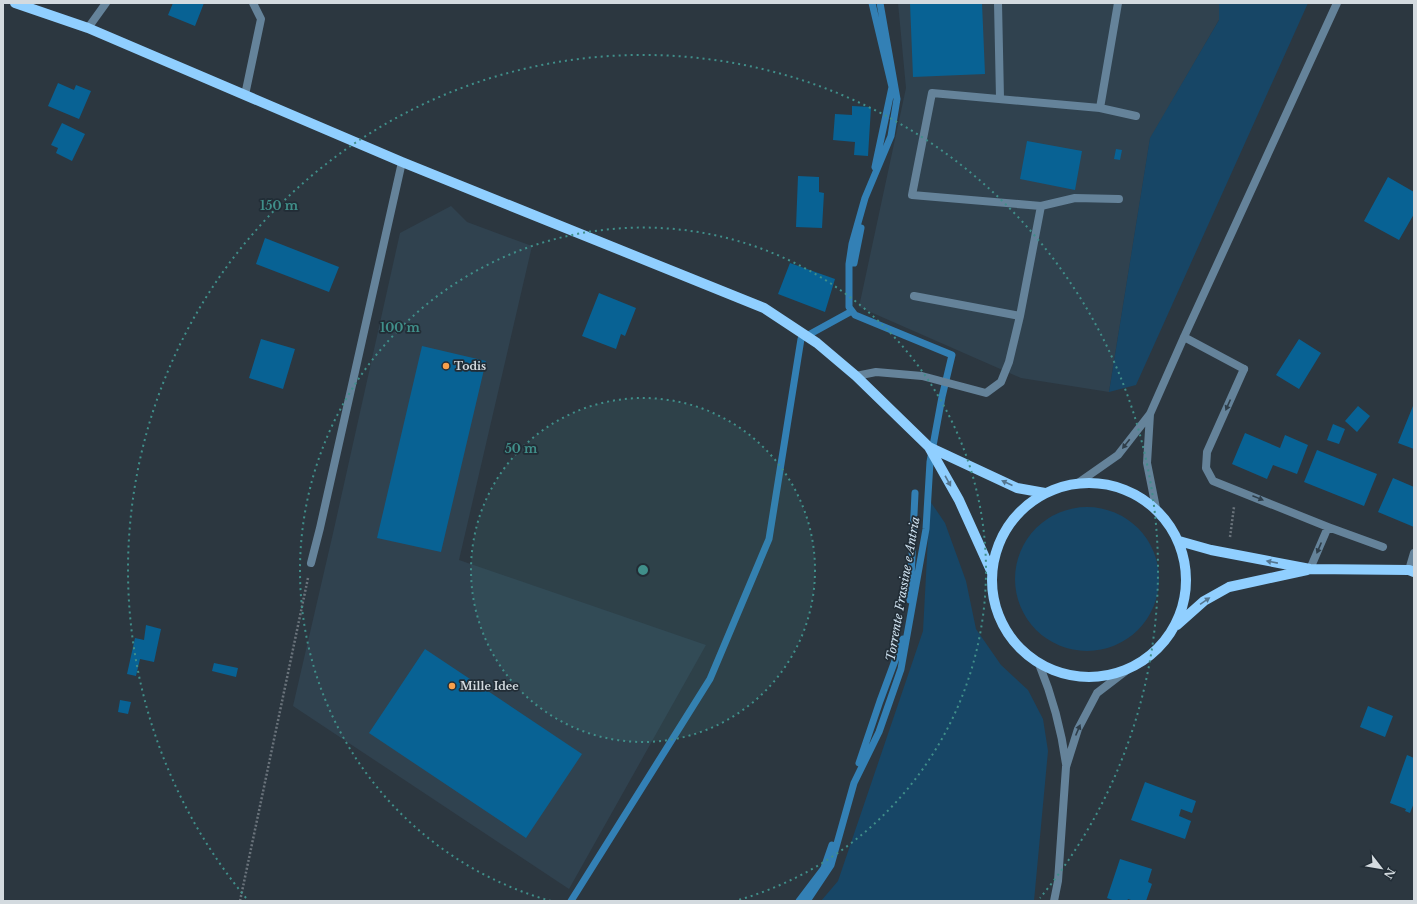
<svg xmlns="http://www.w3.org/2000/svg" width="1417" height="904" viewBox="0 0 1417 904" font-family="'Libre Baskerville',serif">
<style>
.built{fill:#30424f}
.green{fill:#174666}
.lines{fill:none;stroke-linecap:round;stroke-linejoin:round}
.stream{stroke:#3380b5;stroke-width:7}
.building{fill:#086294}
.path{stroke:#6a737b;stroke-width:2.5;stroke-dasharray:2 2;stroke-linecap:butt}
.lane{stroke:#65839a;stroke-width:8}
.street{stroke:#65839a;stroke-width:8}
.primary{stroke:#90cfff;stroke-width:10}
.oneway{fill:#2f3e4a}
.oneway2{fill:#547690}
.ring{fill:none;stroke:#408f8a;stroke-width:2;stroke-dasharray:2 4}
.poi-dot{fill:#f8a04b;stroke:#222d36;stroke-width:1.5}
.labels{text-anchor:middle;stroke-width:3.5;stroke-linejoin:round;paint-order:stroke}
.poi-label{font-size:11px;font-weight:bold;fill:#d3dadf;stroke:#222d36;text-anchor:start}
.water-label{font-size:12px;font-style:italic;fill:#cee1ef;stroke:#222d36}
.centre{fill:#408f8a;stroke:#222d36;stroke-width:2}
.ring-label{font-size:12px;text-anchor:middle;font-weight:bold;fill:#408f8a;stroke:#222d36;stroke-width:3.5;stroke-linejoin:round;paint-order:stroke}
</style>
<rect width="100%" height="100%" fill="#2c3740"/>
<!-- built -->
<path class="built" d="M898,3H1219V20L1150,139L1109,392L1021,378L859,307L906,88Z
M451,206L467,222L532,246L459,560L706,645L569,889L293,706L334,529L400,233Z"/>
<!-- green -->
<path class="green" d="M1219,3H1308L1136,385L1109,392L1150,138L1219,20Z
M930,501L945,523L966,581L976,629L1001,665L1028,690L1043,719L1048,751L1034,901H821L838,881L923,631Z
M1015 579a72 72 0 1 1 144 0a72 72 0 1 1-144 0Z"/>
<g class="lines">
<!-- stream -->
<path class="stream" d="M872,3L892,87L875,167
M854,263L861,228
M910,600L915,493
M859,763L880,701L903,639
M571,901L710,679L769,539L801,339L852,311
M799,901L824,868L832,845
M807,901L831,865L854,783L879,732L901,669L926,529L930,462L942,397L952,355L855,315L849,307V264L852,244L865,198L891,136L897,99L880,3"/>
</g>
<!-- building -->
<path class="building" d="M173,3H204L195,26L168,15Z
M910,3H982L985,74L913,77Z
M58,83L74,90L76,85L91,91L79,119L48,106Z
M852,106L871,107L868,156L854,155L855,142L833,140L835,114L852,115Z
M62,123L85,134L72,161L56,153L58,148L51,145Z
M1027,141L1082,151L1075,190L1020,179Z
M1116,149L1122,150L1120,160L1114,159Z
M798,176L819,177V192L824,193L822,228L796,227Z
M1388,177L1414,192V214L1399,240L1364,221Z
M265,238L339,267L329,292L256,264Z
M790,263L835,279L825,312L778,294Z
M599,293L636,308L625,336L621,334L616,349L582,336Z
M261,339L295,349L283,389L249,378Z
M1299,339L1321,353L1299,389L1276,375Z
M422,346L486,361L441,552L377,538Z
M1358,406L1370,416L1357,432L1345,421Z
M1413,406H1414V449L1398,443Z
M1333,424L1345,429L1339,444L1327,440Z
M1245,433L1280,448L1285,435L1308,445L1297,474L1273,465L1267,479L1232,464Z
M1317,450L1377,474L1364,506L1304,482Z
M1393,478L1414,487V527L1378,512Z
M146,625L161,629L154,662L140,659L136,676L127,674L135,638L144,640Z
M425,649L582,754L526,838L369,733Z
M214,663L238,668L236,677L212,671Z
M120,700L131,702L128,714L118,712Z
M1368,706L1393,716L1385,737L1360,727Z
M1407,755L1414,758V803L1410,813L1405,811L1406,809L1390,803Z
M1145,782L1196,801L1192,813L1181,809L1179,816L1191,821L1185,839L1131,820Z
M1120,859L1152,869L1148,882L1152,884L1146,901H1134L1128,899L1127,901H1115L1107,898Z"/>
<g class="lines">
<!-- path -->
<path class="path" d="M1230,537L1234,507
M240,901L308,578"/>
<!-- lane -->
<path class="lane" d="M998,3L1000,98
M88,28L106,3
M245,95L261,19L253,3
M1100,108L1118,3
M1119,199L1075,198L1041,206L912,195L932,93L1100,108L1136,116
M914,296L1020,316
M1244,369L1207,452L1206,468L1213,481L1328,527L1383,547
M856,376L876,372L922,376L986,393L1001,382L1009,362L1020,316L1041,206
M1310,569L1328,527"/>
<!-- street -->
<path class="street" d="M1184,337L1244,369
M1150,414L1147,463L1156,508
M1078,483L1118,455L1150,414L1184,337L1337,3
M311,563L320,528L402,162
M1409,570L1414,553
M1039,664C1053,698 1061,727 1066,764
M1054,901L1058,881L1066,767L1078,729L1097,693L1127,670"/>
<!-- primary -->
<path class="primary" d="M15,3L88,28L402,162L764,308L817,343L856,376L929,447L959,500L992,573
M929,447L1017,488L1045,493
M992 580a97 97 0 1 1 194 0a97 97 0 1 1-194 0Z
M1179,541L1211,550L1310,569L1409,570L1414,572
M1177,625L1204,601L1229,587L1307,570"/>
</g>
<!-- one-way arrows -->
<defs><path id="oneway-solid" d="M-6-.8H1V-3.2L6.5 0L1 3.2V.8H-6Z"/></defs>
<g class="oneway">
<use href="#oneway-solid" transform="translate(1228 405) rotate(114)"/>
<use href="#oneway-solid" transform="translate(1126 444) rotate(128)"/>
<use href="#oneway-solid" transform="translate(1258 498) rotate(22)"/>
<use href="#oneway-solid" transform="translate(1319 548) rotate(113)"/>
<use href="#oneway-solid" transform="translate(1078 730) rotate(-67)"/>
</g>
<g class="oneway2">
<use href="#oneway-solid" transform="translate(948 481) rotate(61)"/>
<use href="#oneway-solid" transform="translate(1007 483) rotate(-156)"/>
<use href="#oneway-solid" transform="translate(1272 562) rotate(-169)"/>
<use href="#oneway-solid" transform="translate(1205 601) rotate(-34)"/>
</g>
<!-- distance rings -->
<circle cx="643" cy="570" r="172" fill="#408f8a" fill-opacity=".12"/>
<g class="ring">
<circle cx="643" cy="570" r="172"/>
<path d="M551 901A343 343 0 1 1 735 901"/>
<path d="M246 898A515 515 0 1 1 1040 898"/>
</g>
<!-- markers -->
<g class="poi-dot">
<circle cx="446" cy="366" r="4"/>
<circle cx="452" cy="686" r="4"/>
</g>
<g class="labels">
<!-- poi labels -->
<g class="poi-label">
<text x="454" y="370">Todis</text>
<text x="460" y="690">Mille Idee</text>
</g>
<!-- water labels -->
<g class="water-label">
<text transform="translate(903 589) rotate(-80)" y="4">Torrente Frassine e Antria</text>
</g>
</g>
<circle cx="643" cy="570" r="6" class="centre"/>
<g class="ring-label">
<text x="279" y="210">150 m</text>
<text x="400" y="332">100 m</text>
<text x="521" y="453">50 m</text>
</g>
<!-- border -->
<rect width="1417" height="904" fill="none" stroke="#d3dadf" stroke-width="8"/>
<!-- north arrow -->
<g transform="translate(1381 868) rotate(121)" stroke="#222d36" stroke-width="3" paint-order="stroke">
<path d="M0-3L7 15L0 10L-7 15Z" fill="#d3dadf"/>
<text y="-6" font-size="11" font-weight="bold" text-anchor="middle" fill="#d3dadf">N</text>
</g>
</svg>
